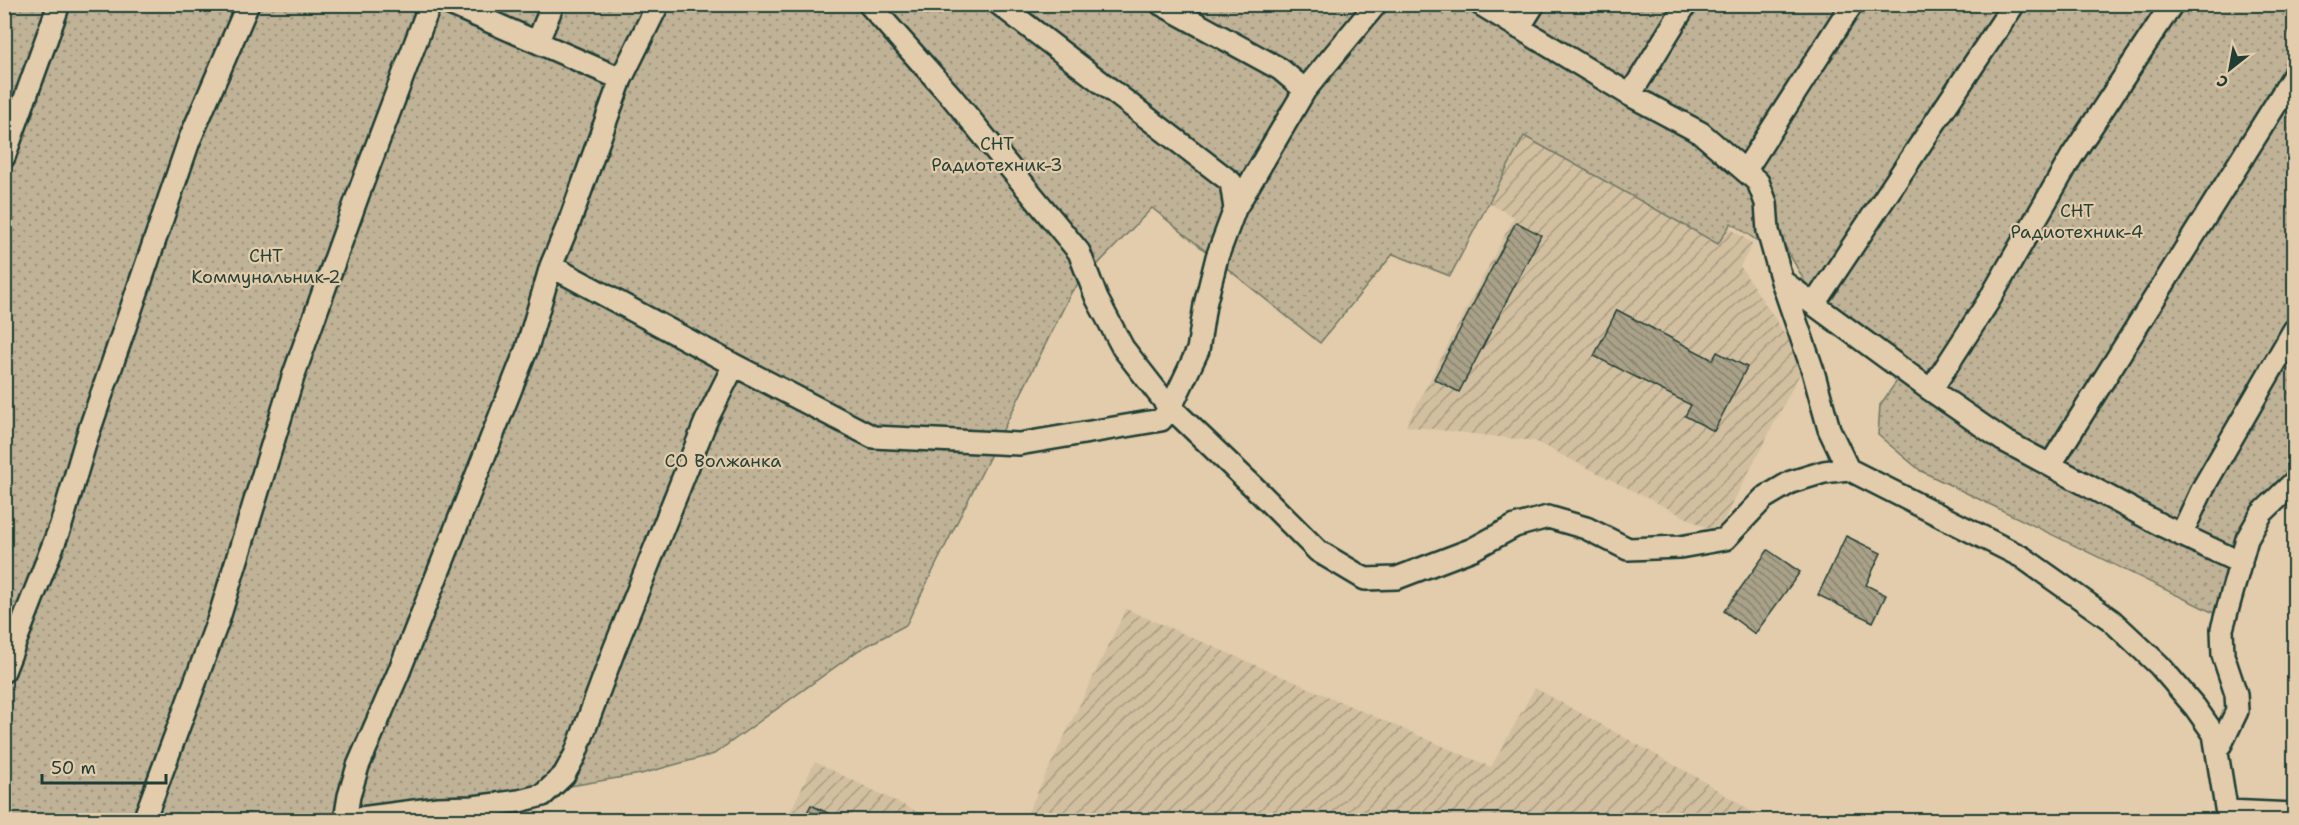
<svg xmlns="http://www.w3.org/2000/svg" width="2299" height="825" viewBox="0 0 2299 825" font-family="'Shantell Sans',sans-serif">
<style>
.industrial{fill:url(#industrial-furrows)}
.park{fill:url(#park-dots);stroke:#6f7865;stroke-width:1.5}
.building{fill:url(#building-back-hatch);stroke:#1f3d34;stroke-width:1.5}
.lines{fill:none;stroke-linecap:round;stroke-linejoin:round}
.minor-casing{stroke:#1f3d34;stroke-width:26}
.minor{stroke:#e2ccab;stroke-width:21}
.labels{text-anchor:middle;stroke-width:4.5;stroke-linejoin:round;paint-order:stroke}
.park-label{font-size:18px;fill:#274339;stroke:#e2ccab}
</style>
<defs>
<pattern id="industrial-furrows" width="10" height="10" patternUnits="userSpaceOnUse" patternTransform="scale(1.5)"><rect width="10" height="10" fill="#d1bfa0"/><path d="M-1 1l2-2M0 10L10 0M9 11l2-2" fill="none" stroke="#a99c83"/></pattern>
<pattern id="park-dots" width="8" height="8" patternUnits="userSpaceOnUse" patternTransform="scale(1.5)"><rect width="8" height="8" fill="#bfb296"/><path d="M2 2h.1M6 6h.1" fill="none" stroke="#9b927b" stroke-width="1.8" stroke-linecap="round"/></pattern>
<pattern id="building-back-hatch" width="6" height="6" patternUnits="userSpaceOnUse" patternTransform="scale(1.5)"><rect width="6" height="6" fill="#a9a188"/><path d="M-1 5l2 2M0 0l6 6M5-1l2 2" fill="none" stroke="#898470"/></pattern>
</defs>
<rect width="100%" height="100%" fill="#e2ccab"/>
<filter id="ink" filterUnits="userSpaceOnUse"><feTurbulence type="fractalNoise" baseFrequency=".0167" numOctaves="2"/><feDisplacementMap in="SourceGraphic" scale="12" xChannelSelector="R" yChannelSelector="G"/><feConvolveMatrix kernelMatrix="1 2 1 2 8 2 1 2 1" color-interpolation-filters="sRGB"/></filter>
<g filter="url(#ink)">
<!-- industrial -->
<path class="industrial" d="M1476,109L1718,244L1728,227L1753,244L1740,266L1805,364L1717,533L1534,441L1406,426L1514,217L1440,177Z
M1126,609L1491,767L1535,688L1698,778L1765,820H1024Z
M815,762L934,820H786Z"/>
<!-- park -->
<path class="park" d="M5,5H2294V486L2258,514L2226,619L1921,471L1878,435L1880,405L1911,361L1806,284L1784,244L1765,246L1731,223L1718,244L1524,136L1450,276L1393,254L1320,343L1152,208L1072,291L906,625L859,650L714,754L641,774L370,820H5Z"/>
<!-- building -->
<path class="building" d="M1516,222L1541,235L1459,392L1434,379Z
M1617,310L1713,360L1717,352L1747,367L1714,431L1685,416L1691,405L1594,356Z
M1846,536L1881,553L1866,585L1886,595L1873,622L1818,595Z
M1768,550L1800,572L1755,634L1724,611Z
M811,805L842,820H803Z"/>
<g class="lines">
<defs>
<path id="minor" d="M450,4L621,79
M869,4L951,96L1079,252L1097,299L1123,348L1165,402L1258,491L1318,551L1365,579L1397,578L1473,549L1515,526L1548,517L1586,528L1628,549L1680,547L1725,539L1764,498L1791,482L1824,472L1848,469
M999,4L1231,182L1235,209
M1161,4L1280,69L1305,90
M1480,4L1630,95L1701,133L1758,182L1766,203L1768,231L1782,281L1813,371L1829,429L1848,469
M1519,28L1534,4
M538,41L553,4
M1630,95L1686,4
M4,157L59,4
M1745,171L1852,4
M551,266L734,365L873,437L1019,444L1161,420L1171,407L1198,350L1205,305L1217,257L1235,209L1305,90L1376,4
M1782,281L1925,386L2003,440L2161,525L2241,563
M1814,304L2014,4
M1931,390L1988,302L2072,156L2172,4
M2051,464L2294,75
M1848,469L2022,557L2111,620L2159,665L2195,707L2214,734L2228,820
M2181,535L2203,488L2294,330
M4,671L61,525L87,437L189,141L248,4
M2216,746L2221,744L2237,711L2236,694L2223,655L2222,629L2247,539L2262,513L2294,482
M2227,811L2294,814
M144,820L219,618L293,377L358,195L430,4
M345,820L349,796L358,766L398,674L527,348L551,266L569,223L621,79L658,4
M345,820L438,808L473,807L519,801L543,795L564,775L575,755L614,650L706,421L734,365"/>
</defs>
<!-- minor casing -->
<use href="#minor" class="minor-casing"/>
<!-- minor -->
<use href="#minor" class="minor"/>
</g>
</g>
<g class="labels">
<!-- park labels -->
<g class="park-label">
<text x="997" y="150">СНТ<tspan x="997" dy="21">Радиотехник-3</tspan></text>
<text x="2077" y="217">СНТ<tspan x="2077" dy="21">Радиотехник-4</tspan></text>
<text x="266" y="262">СНТ<tspan x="266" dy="21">Коммунальник-2</tspan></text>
<text x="723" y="467">СО Волжанка</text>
</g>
</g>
<!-- margin -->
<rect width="2299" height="825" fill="none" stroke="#e2ccab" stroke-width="24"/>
<rect x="12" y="12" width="2275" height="801" fill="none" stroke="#1f3d34" stroke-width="2" filter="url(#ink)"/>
<!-- north arrow -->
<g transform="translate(2230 69) rotate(211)" stroke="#e2ccab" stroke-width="4.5" paint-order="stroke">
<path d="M0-4.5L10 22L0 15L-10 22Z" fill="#1f3d34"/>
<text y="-9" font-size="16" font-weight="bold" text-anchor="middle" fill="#1f3d34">С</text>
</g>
<!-- scale -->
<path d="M42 774v9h124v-9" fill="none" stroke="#1f3d34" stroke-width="3"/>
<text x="51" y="774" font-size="18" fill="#1f3d34" stroke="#e2ccab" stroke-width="4.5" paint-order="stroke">50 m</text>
</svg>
